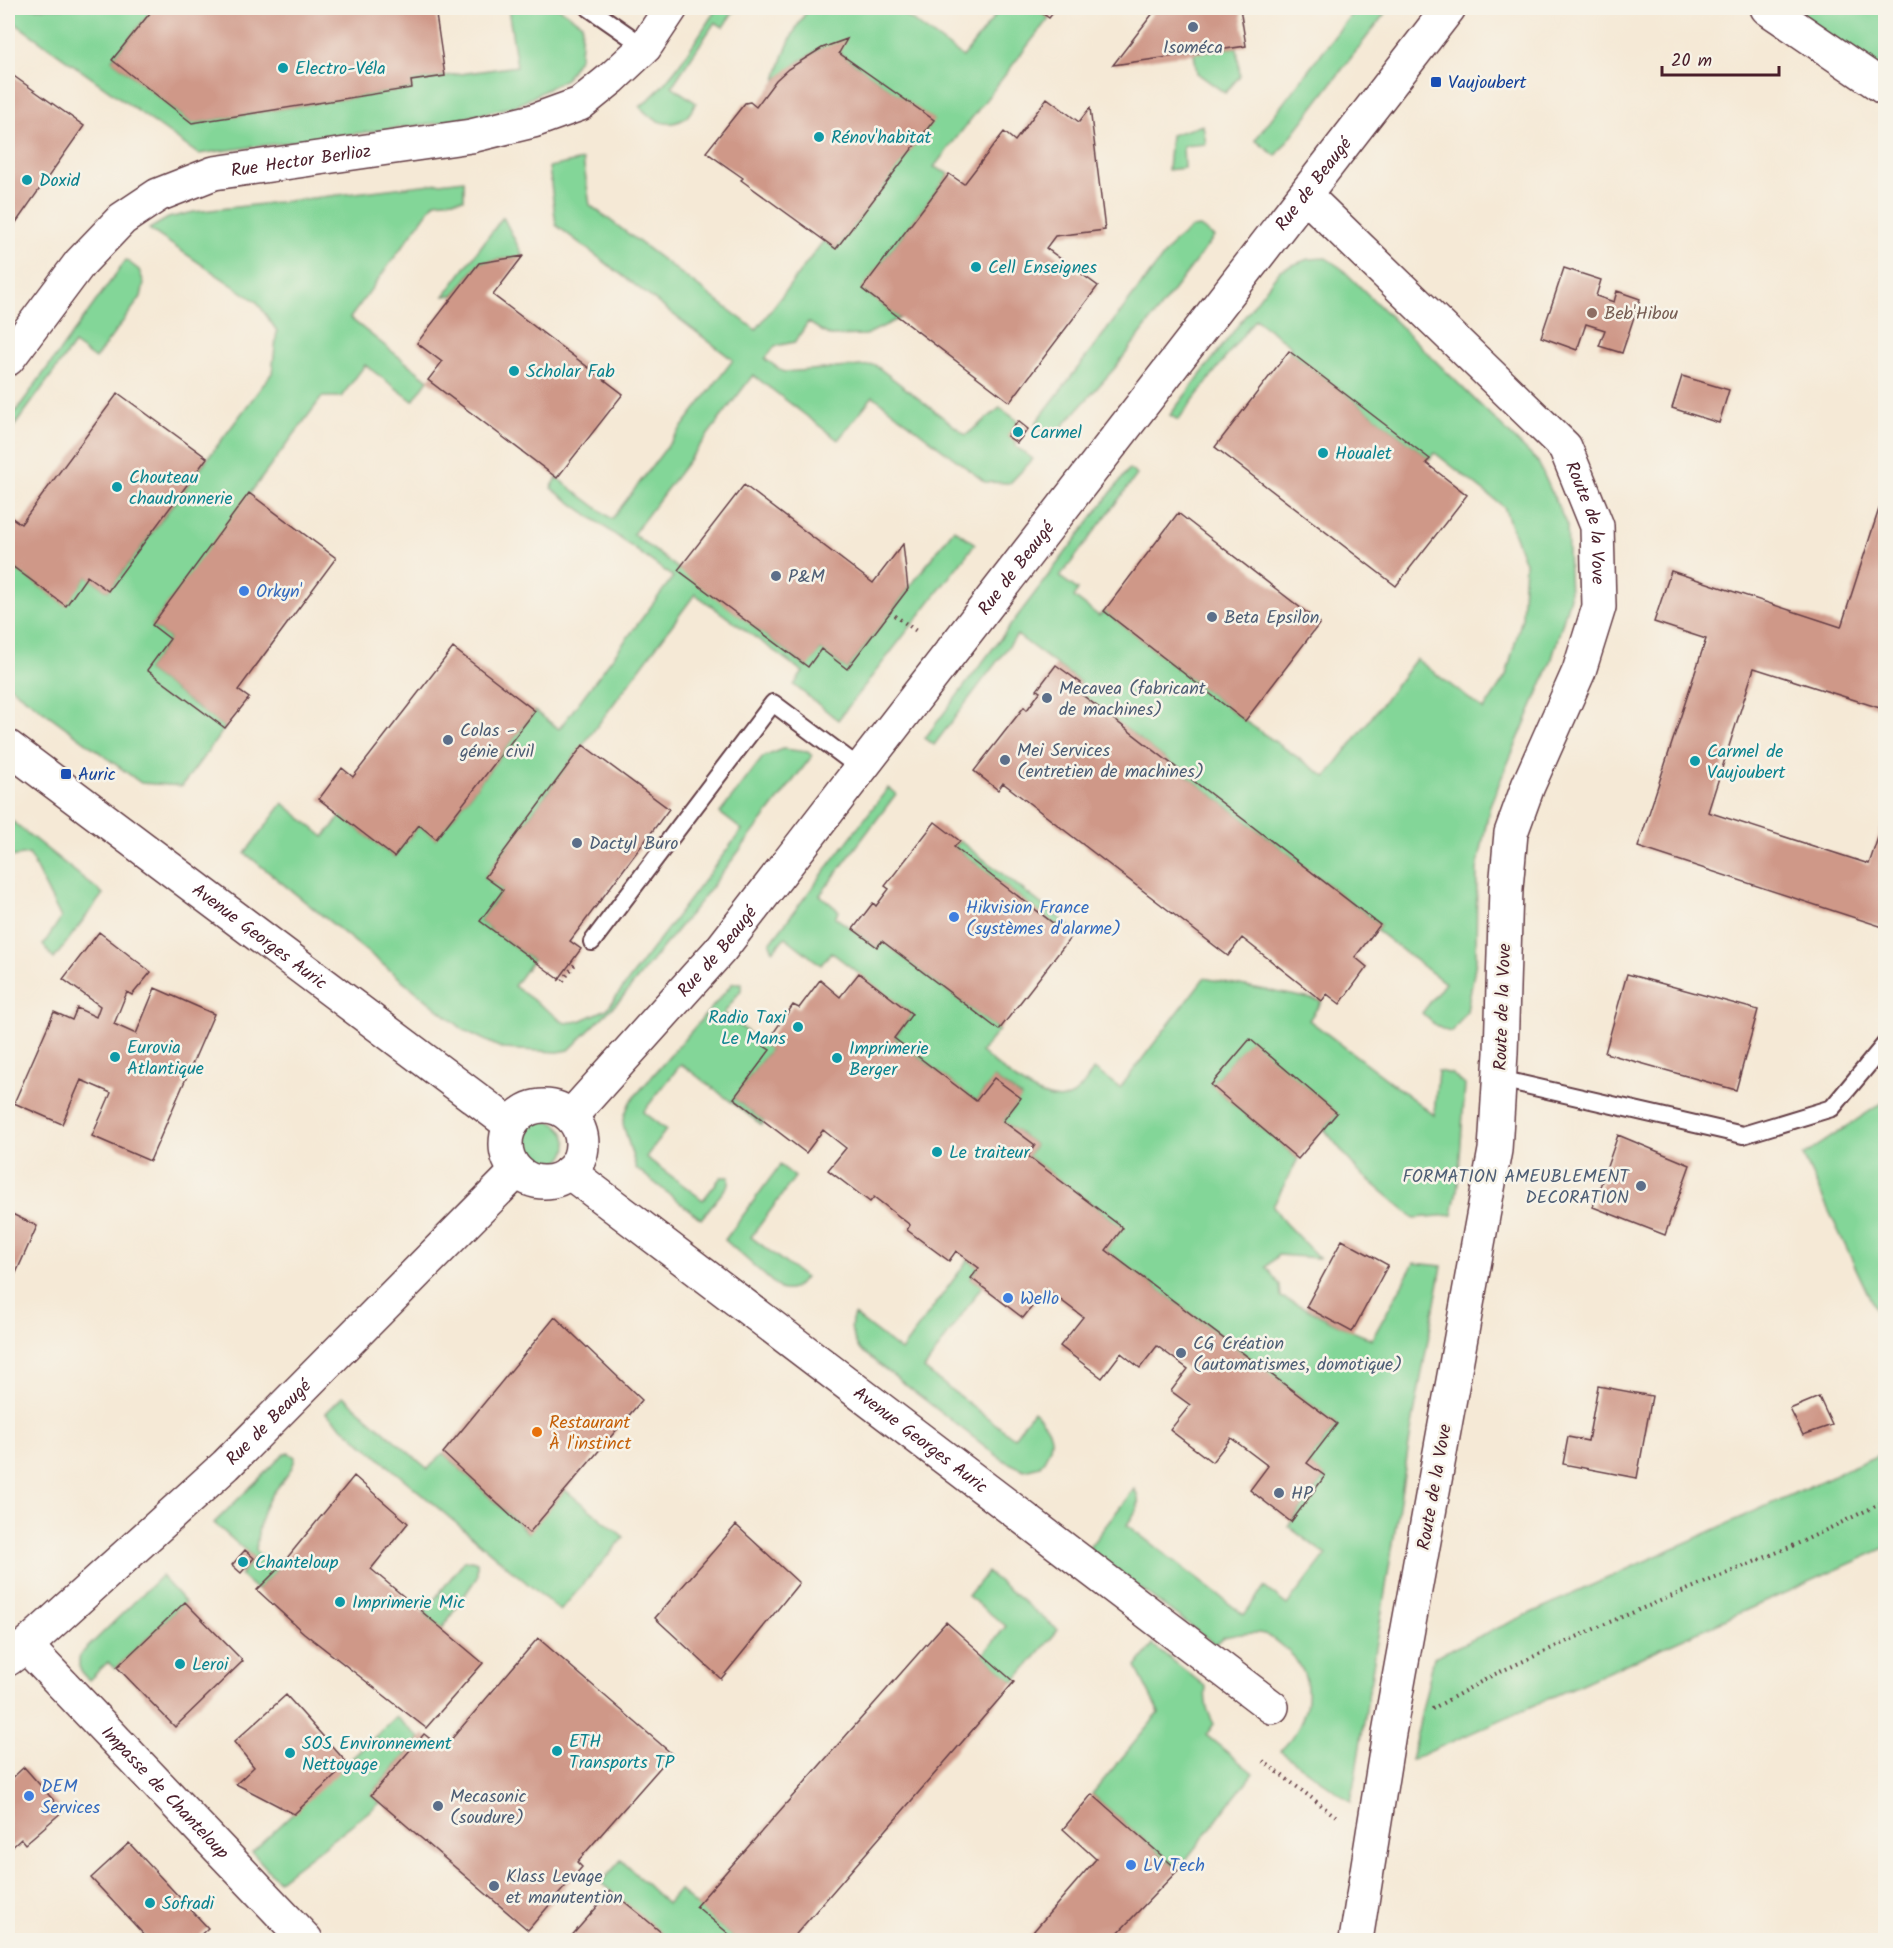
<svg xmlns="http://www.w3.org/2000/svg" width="1893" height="1948" viewBox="0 0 1893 1948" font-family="Kalam,sans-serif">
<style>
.green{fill:#83d698;stroke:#667a62;stroke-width:1.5}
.building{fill:#cf9888}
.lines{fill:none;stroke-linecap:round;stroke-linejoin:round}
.lane-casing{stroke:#643d45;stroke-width:20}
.street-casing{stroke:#643d45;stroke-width:36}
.secondary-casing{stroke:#643d45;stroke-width:36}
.path{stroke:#643d45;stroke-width:4;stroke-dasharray:1.5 4.5;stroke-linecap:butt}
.lane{stroke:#fff;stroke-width:16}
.street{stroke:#fff;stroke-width:33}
.secondary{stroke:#fff;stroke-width:33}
.service-dot{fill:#5c6f8a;stroke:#f7f3e8;stroke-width:2}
.culture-dot{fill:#0f9aa8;stroke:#f7f3e8;stroke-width:2}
.transit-dot{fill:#1a4fb4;stroke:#f7f3e8;stroke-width:2}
.education-dot{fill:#8d6e63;stroke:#f7f3e8;stroke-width:2}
.shop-dot{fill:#3f7fe0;stroke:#f7f3e8;stroke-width:2}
.food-dot{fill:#e8710a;stroke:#f7f3e8;stroke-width:2}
.labels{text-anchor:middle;stroke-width:5;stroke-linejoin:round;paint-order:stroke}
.service-label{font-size:18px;fill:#4e5e75;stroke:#f7f3e8;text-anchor:start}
.culture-label{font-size:18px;fill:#0d838f;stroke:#f7f3e8;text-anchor:start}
.transit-label{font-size:18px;fill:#164399;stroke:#f7f3e8;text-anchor:start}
.street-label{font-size:18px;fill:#4a1f2b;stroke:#f7f3e8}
.education-label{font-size:18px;fill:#785e54;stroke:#f7f3e8;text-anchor:start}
.shop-label{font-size:18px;fill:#366cbe;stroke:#f7f3e8;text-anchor:start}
.food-label{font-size:18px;fill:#c56008;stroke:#f7f3e8;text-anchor:start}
</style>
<rect width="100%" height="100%" fill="#f7f3e8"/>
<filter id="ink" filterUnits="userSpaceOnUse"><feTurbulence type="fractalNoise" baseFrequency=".0167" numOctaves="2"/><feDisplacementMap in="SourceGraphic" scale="12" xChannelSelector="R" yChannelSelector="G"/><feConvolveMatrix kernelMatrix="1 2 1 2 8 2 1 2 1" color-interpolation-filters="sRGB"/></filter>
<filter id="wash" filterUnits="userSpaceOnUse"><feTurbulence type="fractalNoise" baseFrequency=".008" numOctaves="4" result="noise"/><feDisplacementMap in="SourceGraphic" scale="24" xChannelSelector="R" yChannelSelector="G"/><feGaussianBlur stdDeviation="1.35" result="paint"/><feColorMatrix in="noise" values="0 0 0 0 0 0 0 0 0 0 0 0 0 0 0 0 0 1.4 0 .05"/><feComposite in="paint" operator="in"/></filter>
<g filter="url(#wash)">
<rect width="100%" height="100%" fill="#f5e9d6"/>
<!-- green -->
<path class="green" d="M8,8H154L112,60L192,123L411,88V81L517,66L508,8H559L582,24L580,57L566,79L518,105L453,121L198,154L8,18Z
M717,8H736L723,27L715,22L672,86L696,103C693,108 689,116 684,119C666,129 652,120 640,107C672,82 694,42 717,8Z
M809,8H895L963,57L1001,8H1035L1049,18L934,167L949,174L862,289L900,318L866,335L830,336L808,322L795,342L775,346L765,359L784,372L875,365L966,435L1000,408L1018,421L1008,436L1017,443L1015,446L1033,459L1010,483L985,482L873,396L838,440L753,375L633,534L807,667L821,649L847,669L954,529L975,544L838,720L794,685L803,672L695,594L485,877L503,890L480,921L533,960L514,986L565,1023L580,1021L607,1009L742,830L720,813L763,757L783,749L808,752L812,756L703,898L621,999L569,1050L558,1052L503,1049L464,1030L245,853L283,803L324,837L341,816L394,857L419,825L436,839L535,711L559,729L673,577L551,488L557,478L612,519L733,360L556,225L549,167L583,160L590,205L756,330L824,240L836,249L933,120L839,53L822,48L801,60L776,80C784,51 792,32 809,8Z
M1356,8H1389L1276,156L1255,140Z
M1767,8H1885V89Z
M1237,47L1240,76L1225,93L1197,73L1194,53Z
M1203,125L1206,144L1183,146L1184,168L1168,170L1171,135Z
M464,180V199L435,202L350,318L428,380L413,401L365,365L341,397H322L152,625L170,639L147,670L225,728L182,786L141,783L8,685V563L65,605L87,576L108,591L272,373L277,331L257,302L149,229L168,218L194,212Z
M503,217L523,256L479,263L454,295L444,296Z
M1200,227L1214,237L1114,369L1052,438L1035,424L1174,242L1191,228Z
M1326,258L1341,268L1538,462L1567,526L1570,597L1551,662L1490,805L1477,870L1476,961L1467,1011L1452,1032C1440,1031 1431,1021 1422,1013L1445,983L1376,930L1380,925L1076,690L1081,683L1017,635L934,745L925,738L1129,469L1137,475L1060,577L1078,590L1074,597L1099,616L1104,611L1245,721L1326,777L1416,659L1484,710L1506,676L1522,618L1525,563L1504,507L1435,453L1430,459L1289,351L1291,346L1255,319L1178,420L1170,415L1280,270L1308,259Z
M126,260L139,270L144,283L141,297L95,359L74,344L8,435V422Z
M888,788L896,794L820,895L839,911L835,917L877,947L882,941L999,1030L981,1052C1002,1069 1051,1116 1077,1092C1084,1086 1089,1076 1094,1069L1120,1088L1204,978L1322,1001L1309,1020L1434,1115L1438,1071L1452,1074L1465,1085L1458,1185L1452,1215L1414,1218L1358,1171L1324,1129L1337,1113L1250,1040L1211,1085L1298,1159L1273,1206L1284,1222L1319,1258L1278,1255L1266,1267L1280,1285L1281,1297C1312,1310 1340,1328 1372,1339L1414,1263L1442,1266L1413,1420L1351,1802L1280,1751C1310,1722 1321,1676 1283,1647C1278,1643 1271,1636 1264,1634C1252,1631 1235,1635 1223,1637L1215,1644L1088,1549L1134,1489C1144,1504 1135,1512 1127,1525L1244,1615L1264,1587L1287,1605L1326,1555L1288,1526L1325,1477L1307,1463L1337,1424L1106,1250L1123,1228L1028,1156L1035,1145L1003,1121L1021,1097L994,1078L976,1101L894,1038L912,1014L831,952L821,965L785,937L773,951L770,943Z
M8,818L103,894L54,959L43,945L61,918L29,854L11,857L8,854Z
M960,841L1076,931L1071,937L954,847Z
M733,983H741V990L724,1013L770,1050L734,1098L764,1121L762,1125L681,1064L643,1112L666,1130L646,1157L703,1200L721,1177H729V1184L701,1219L636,1168L623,1124L625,1114L630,1102Z
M1885,1101V1330L1803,1156Z
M521 1144a23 23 0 1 1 46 0a23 23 0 1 1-46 0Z
M780,1165L795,1177L751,1237L805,1278C796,1287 792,1293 780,1289L725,1240Z
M968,1260L979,1268L971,1278L982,1286L924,1369L1014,1438L1033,1411C1054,1430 1057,1443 1040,1466L1024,1470L1003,1460L859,1349C853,1337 848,1328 854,1315L901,1351Z
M343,1396L428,1469L443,1453L528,1533L565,1490L624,1537L560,1611L326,1413Z
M1885,1452V1548L1411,1760L1434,1657Z
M289,1453L295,1457C293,1474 276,1486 268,1501C260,1515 257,1535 256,1551L278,1569L257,1590L240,1575L254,1558L214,1523L284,1454Z
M472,1560L477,1562V1577L442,1629L424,1613L464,1561Z
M987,1572L1058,1630L1014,1682L983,1655L1006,1626L968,1596Z
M161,1576L185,1602L115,1669L108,1662L89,1680C80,1673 77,1666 80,1655Z
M1153,1645L1206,1687C1204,1701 1207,1711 1214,1724L1206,1735L1253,1773L1178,1870L1092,1794L1159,1713L1136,1667Z
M396,1717L420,1738L371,1795L380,1803L278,1881L252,1852Z
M621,1860L667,1904L679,1890L736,1940H670L601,1883Z"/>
<g id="blocks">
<!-- building -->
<path class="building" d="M154,8H231L234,10L247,8H435L445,76L411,81L412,88L192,123L112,60Z
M1035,8H1057L1049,18Z
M1157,8H1240L1246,46L1113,65Z
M847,39L839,53L934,120L836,249L741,180L743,178L706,152L745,103L750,102L756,107L776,80L788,69L822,48Z
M8,72L84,126L8,234Z
M1047,98L1079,122L1090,108L1105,230L1055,236L1046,248L1098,286L1010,402L862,289L949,174L964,184L1004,132L1015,141Z
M523,256L493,295L623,394L557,478L428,380L442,362L417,343L479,263Z
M1564,268L1601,280L1596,296L1614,302L1617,291L1640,299L1622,353L1599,346L1605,330L1586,324L1577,350L1541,337Z
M1289,351L1430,459L1426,463L1467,495L1396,586L1215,447Z
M1682,376L1729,390L1719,423L1672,408Z
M118,393L207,458L108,591L87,576L66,606L8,563V517L9,516L21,524Z
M1018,421L1028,429L1017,443L1007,436Z
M744,485L873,583L903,544L908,589L847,669L821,649L808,667L678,570Z
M249,493L336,558L238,690L249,698L225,728L147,670L170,639L152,625Z
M1879,509L1886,511V710L1754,668L1708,812L1869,864L1886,814V928L1638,847L1706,639L1654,622L1671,571L1841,627Z
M1178,513L1320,623L1245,721L1104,611Z
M453,648L535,711L436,839L419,825L394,857L319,799L342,768L353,777Z
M1056,665L1081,683L1076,690L1380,925L1355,957L1367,967L1340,1004L1327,994L1322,1001L1242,938L1228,956L1003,783L998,790L974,771L1024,707L1027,710L1040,692L1037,690Z
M583,745L669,809L570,941L581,949L559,979L480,921L503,890L485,877Z
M935,822L960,841L954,847L1071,937L999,1030L882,941L877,947L853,929L873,903L876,906L889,889L885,886Z
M99,932L151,972L132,995L127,992L114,1024L136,1034L155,988L214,1014L150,1161L92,1136L111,1093L81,1080L62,1124L14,1103L54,1012L72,1020L77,1008L96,1017L100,1006L63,979Z
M859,973L912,1014L894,1038L976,1101L994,1078L1021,1098L1003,1121L1035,1145L1028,1156L1123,1228L1106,1250L1337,1424L1307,1463L1325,1476L1291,1522L1250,1490L1268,1466L1231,1438L1212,1462L1170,1430L1190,1405L1171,1391L1188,1369L1157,1346L1140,1368L1121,1353L1102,1378L1060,1346L1083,1317L1046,1289L1023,1318L971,1278L979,1268L956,1251L949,1261L907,1230L910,1225L874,1197L870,1202L828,1170L846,1148L823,1130L806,1153L734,1098L770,1050L764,1046L793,1005L799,1008L820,980L840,997Z
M1627,974L1758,1010L1736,1090L1605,1053Z
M1250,1039L1337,1113L1298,1159L1211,1085Z
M1618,1135L1690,1165L1665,1235L1593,1207Z
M8,1212L37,1226L8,1291Z
M1342,1240L1388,1265L1352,1332L1306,1307Z
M555,1317L642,1400L529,1533L443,1453Z
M1598,1386L1652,1396L1637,1478L1563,1464L1568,1437L1588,1441Z
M1819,1397L1832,1425L1803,1435L1790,1409Z
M354,1476L408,1523L371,1569L483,1663L426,1728L304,1633L257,1590L278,1569Z
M736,1525L799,1583L721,1679L655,1618Z
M245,1550L254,1558L241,1573L232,1565Z
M185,1602L243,1661L175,1727L117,1667Z
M946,1622L1014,1682L791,1940H736L696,1906Z
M538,1638L672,1754L577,1862L582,1867L528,1930L371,1795L424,1734L443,1749Z
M286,1695L348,1764L294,1814L236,1784L254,1767L234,1742Z
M24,1767L63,1811L25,1844L21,1839L8,1851V1782Z
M1092,1794L1178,1870L1111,1940H1026L1096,1859L1063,1829Z
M129,1843L208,1928L195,1940H149L91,1878Z
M611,1891L642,1916L670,1940H568Z"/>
</g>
</g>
<g filter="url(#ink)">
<use href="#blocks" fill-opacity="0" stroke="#643d45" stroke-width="1.5"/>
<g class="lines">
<defs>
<path id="lane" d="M589,8L645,47
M592,942L773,703L861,769
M1500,1079L1743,1135L1832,1108L1886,1043"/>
<g id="street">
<path d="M1767,8L1886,89"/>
<path id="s1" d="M1305,195L1565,447L1597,526L1599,607L1579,671L1528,786L1511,833L1506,888L1501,1053L1495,1150L1389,1733L1356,1940"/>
<path id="s2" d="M8,359L80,263L122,219L158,195L214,173L471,136L533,121L580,104L612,78L645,47L671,8"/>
<path id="s3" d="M8,747L511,1125"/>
<path id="s4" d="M569,1172L1272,1707"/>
<path id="s5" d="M26,1646L306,1940"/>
</g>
<g id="secondary">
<circle cx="544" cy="1144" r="38"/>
<path id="s6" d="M571,1116L722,948L1449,8"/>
<path id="s7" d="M8,1659L26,1646L226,1465L517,1171"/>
</g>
</defs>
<!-- lane casing -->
<use href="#lane" class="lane-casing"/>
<!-- street casing -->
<use href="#street" class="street-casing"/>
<!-- secondary casing -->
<use href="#secondary" class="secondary-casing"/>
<!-- path -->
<path class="path" d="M890,612L919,633
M559,979L562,982L575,964
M8,1540L13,1542L8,1546
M1432,1709L1493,1675L1605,1624L1797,1544L1886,1501
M1263,1761L1338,1818"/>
<!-- lane -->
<use href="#lane" class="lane"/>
<!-- street -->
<use href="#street" class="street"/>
<!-- secondary -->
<use href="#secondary" class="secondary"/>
</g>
</g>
<!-- markers -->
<g class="service-dot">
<circle cx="1193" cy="27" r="6"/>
<circle cx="776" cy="576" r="6"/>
<circle cx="1212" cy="617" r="6"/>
<circle cx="1047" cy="698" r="6"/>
<circle cx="448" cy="740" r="6"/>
<circle cx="1005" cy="760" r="6"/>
<circle cx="577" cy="843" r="6"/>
<circle cx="1641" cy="1186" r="6"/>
<circle cx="1181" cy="1353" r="6"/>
<circle cx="1279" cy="1493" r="6"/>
<circle cx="438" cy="1806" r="6"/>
<circle cx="494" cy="1886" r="6"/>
</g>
<g class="culture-dot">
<circle cx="283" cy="68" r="6"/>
<circle cx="819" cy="137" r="6"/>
<circle cx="27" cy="180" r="6"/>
<circle cx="976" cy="267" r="6"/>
<circle cx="514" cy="371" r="6"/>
<circle cx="1018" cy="432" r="6"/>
<circle cx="1323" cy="453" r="6"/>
<circle cx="117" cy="487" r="6"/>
<circle cx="1695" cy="761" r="6"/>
<circle cx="798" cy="1027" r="6"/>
<circle cx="115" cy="1057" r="6"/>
<circle cx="837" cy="1058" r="6"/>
<circle cx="937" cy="1152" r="6"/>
<circle cx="243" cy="1562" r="6"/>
<circle cx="340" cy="1602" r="6"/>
<circle cx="180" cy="1664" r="6"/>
<circle cx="557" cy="1751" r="6"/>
<circle cx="290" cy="1753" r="6"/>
<circle cx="150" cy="1903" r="6"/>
</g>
<g class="transit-dot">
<rect x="1430" y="76" width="12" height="12" rx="3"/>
<rect x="60" y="768" width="12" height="12" rx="3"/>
</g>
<circle class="education-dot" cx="1592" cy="313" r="6"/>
<g class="shop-dot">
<circle cx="244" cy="591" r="6"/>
<circle cx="954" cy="917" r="6"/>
<circle cx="1008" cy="1298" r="6"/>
<circle cx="29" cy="1796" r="6"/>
<circle cx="1131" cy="1865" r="6"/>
</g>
<circle class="food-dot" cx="537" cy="1432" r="6"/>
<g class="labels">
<!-- service labels -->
<g class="service-label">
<text x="1193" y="53" text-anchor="middle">Isoméca</text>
<text x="788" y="582">P&amp;M</text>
<text x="1224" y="623">Beta Epsilon</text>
<text x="1059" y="694">Mecavea (fabricant<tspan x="1059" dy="21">de machines)</tspan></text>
<text x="460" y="736">Colas -<tspan x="460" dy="21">génie civil</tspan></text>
<text x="1017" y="756">Mei Services<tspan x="1017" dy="21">(entretien de machines)</tspan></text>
<text x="589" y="849">Dactyl Buro</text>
<text x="1629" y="1182" text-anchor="end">FORMATION AMEUBLEMENT<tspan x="1629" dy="21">DECORATION</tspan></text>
<text x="1193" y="1349">CG Création<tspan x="1193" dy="21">(automatismes, domotique)</tspan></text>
<text x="1291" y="1499">HP</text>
<text x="450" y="1802">Mecasonic<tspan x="450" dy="21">(soudure)</tspan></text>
<text x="506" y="1882">Klass Levage<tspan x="506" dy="21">et manutention</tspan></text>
</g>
<!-- culture labels -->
<g class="culture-label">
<text x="295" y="74">Electro-Véla</text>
<text x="831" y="143">Rénov'habitat</text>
<text x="39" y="186">Doxid</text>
<text x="988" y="273">Cell Enseignes</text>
<text x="526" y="377">Scholar Fab</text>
<text x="1030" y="438">Carmel</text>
<text x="1335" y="459">Houalet</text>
<text x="129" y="483">Chouteau<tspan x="129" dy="21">chaudronnerie</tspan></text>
<text x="1707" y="757">Carmel de<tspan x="1707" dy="21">Vaujoubert</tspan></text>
<text x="786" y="1023" text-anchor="end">Radio Taxi<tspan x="786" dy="21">Le Mans</tspan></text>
<text x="127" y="1053">Eurovia<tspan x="127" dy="21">Atlantique</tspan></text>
<text x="849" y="1054">Imprimerie<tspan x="849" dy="21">Berger</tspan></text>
<text x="949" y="1158">Le traiteur</text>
<text x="255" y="1568">Chanteloup</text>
<text x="352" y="1608">Imprimerie Mic</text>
<text x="192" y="1670">Leroi</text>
<text x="569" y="1747">ETH<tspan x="569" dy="21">Transports TP</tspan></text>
<text x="302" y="1749">SOS Environnement<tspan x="302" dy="21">Nettoyage</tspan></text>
<text x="162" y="1909">Sofradi</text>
</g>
<!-- transit labels -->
<g class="transit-label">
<text x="1448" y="88">Vaujoubert</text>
<text x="78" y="780">Auric</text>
</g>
<!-- street labels -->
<g class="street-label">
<text dy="6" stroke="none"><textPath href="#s2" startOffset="372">Rue Hector Berlioz</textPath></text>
<text dy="6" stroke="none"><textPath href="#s6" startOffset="1192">Rue de Beaugé</textPath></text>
<text dy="6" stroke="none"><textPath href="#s1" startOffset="442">Route de la Vove</textPath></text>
<text dy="6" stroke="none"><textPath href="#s6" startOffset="706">Rue de Beaugé</textPath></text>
<text dy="6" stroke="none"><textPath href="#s3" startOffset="315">Avenue Georges Auric</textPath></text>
<text dy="6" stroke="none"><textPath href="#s6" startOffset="220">Rue de Beaugé</textPath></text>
<text transform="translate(1502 1007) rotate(-88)" y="6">Route de la Vove</text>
<text dy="6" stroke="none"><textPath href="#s7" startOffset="352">Rue de Beaugé</textPath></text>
<text dy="6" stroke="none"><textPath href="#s4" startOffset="442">Avenue Georges Auric</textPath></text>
<text transform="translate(1434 1487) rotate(-80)" y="6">Route de la Vove</text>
<text dy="6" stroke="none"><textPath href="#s5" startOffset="202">Impasse de Chanteloup</textPath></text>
</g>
<!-- education labels -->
<g class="education-label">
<text x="1604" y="319">Beb'Hibou</text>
</g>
<!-- shop labels -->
<g class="shop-label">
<text x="256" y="597">Orkyn'</text>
<text x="966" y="913">Hikvision France<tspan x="966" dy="21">(systèmes d'alarme)</tspan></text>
<text x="1020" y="1304">Wello</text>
<text x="41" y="1792">DEM<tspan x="41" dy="21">Services</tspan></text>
<text x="1143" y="1871">LV Tech</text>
</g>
<!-- food labels -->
<g class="food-label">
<text x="549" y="1428">Restaurant<tspan x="549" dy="21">À l'instinct</tspan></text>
</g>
</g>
<!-- margin -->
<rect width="1893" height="1948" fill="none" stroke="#f7f3e8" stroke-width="30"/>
<!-- scale -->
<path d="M1662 66v9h117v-9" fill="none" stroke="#4a1f2b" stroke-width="3"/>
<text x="1671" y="66" font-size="18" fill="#4a1f2b" stroke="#f7f3e8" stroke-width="4.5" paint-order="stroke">20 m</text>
</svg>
